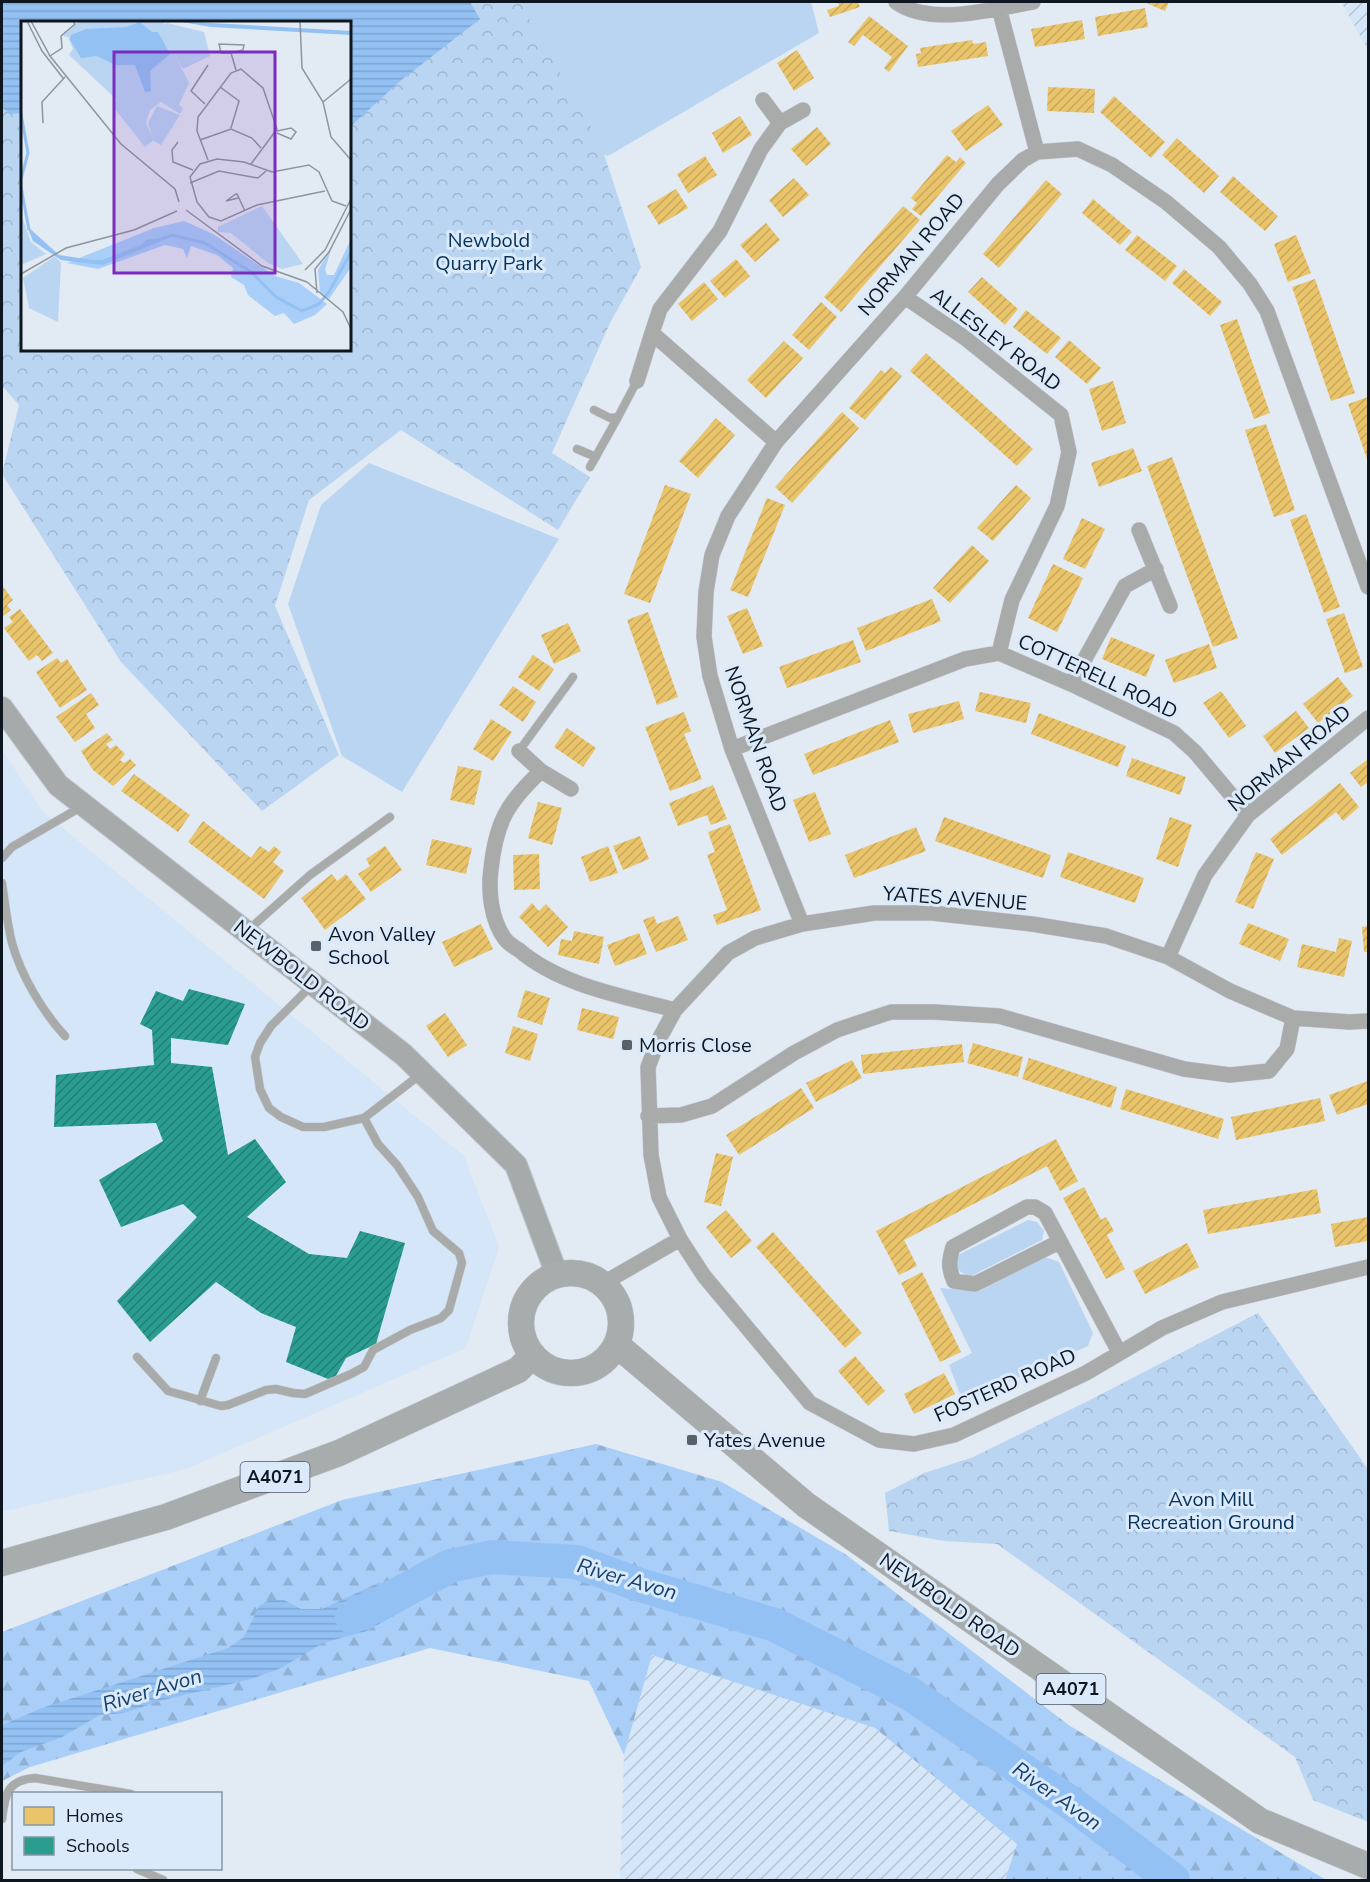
<svg xmlns="http://www.w3.org/2000/svg" width="1370" height="1882" viewBox="0 0 1370 1882" font-family="'Nunito Sans',sans-serif">
<style>
.built{fill:#d5e6f8}
.industrial{fill:url(#industrial-furrows)}
.green{fill:#bad5f2}
.forest{fill:url(#forest-firs)}
.park{fill:url(#park-crowns);fill-rule:evenodd}
.water{fill:url(#water-rules)}
.homes{fill:url(#homes-hatch)}
.schools{fill:url(#schools-hatch)}
.lines{fill:none;stroke-linecap:round;stroke-linejoin:round}
.river{stroke:#94c1f3;stroke-width:34}
.service-casing{stroke:#c2c8d0;stroke-width:9}
.minor-casing{stroke:#c2c8d0;stroke-width:16}
.secondary-casing{stroke:#c2c8d0;stroke-width:24}
.trunk-casing{stroke:#c2c8d0;stroke-width:27}
.service{stroke:#a8abaa;stroke-width:8}
.minor{stroke:#a8abaa;stroke-width:15}
.secondary{stroke:#a6aaab;stroke-width:22}
.trunk{stroke:#a8acac;stroke-width:26}
.poi-dot{fill:#58616a;stroke:#dbeafa;stroke-width:2}
.labels{text-anchor:middle;stroke-width:6;stroke-linejoin:round;paint-order:stroke}
.shield{fill:#dbeafa;stroke:#4c5661;stroke-width:1.5}
.shield-label{font-size:18px;font-weight:bold;fill:#0e1720}
.park-label{font-size:20px;fill:#05325c;stroke:#dbeafa}
.street-label{font-size:20px;fill:#0e1720;stroke:#dbeafa}
.poi-label{font-size:20px;fill:#0e1720;stroke:#dbeafa;text-anchor:start}
.water-label{font-size:21px;font-style:italic;fill:#17416d;stroke:#dbeafa}
.inset-river{fill:none;stroke:#94c1f3;stroke-width:3}
.inset-road{fill:none;stroke:#8d969f;stroke-width:1.5}
.view{fill:#7b2cbf;fill-opacity:0.15;stroke:#7b2cbf;stroke-width:3}
.inset-edge{fill:none;stroke:#0e1720;stroke-width:3}
</style>
<defs>
<pattern id="industrial-furrows" width="10" height="10" patternUnits="userSpaceOnUse" patternTransform="scale(1.5)"><rect width="10" height="10" fill="#d5e6f8"/><path d="M-1 1l2-2M0 10L10 0M9 11l2-2" fill="none" stroke="#b6c5d4"/></pattern>
<pattern id="forest-firs" width="22" height="20" patternUnits="userSpaceOnUse" patternTransform="scale(1.5)"><rect width="22" height="20" fill="#a9cef8"/><path d="M5 1l3.5 6h-7zM16 11l3.5 6h-7z" fill="#90b0d4"/></pattern>
<pattern id="park-crowns" width="20" height="18" patternUnits="userSpaceOnUse" patternTransform="scale(1.5)"><rect width="20" height="18" fill="#bad5f2"/><path d="M2 6a3 3 0 1 1 6 0M12 15a3 3 0 1 1 6 0" fill="none" stroke="#9fb6cf"/></pattern>
<pattern id="water-rules" width="6" height="5" patternUnits="userSpaceOnUse" patternTransform="scale(1.5)"><rect width="6" height="5" fill="#94c1f3"/><path d="M0 2.5h6" fill="none" stroke="#7ea5d0"/></pattern>
<pattern id="homes-hatch" width="6" height="6" patternUnits="userSpaceOnUse" patternTransform="scale(1.5)"><rect width="6" height="6" fill="#e9c46a"/><path d="M-1 1l2-2M0 6l6-6M5 7l2-2" fill="none" stroke="#c7a85c"/></pattern>
<pattern id="schools-hatch" width="6" height="6" patternUnits="userSpaceOnUse" patternTransform="scale(1.5)"><rect width="6" height="6" fill="#2a9d8f"/><path d="M-1 1l2-2M0 6l6-6M5 7l2-2" fill="none" stroke="#227f74"/></pattern>
</defs>
<rect width="100%" height="100%" fill="#e2eaf3"/>
<!-- built -->
<path class="built" d="M2,750L44,813L464,1156L499,1247L466,1348L186,1469L2,1512Z"/>
<!-- industrial -->
<path class="industrial" d="M1341,2H1368V50Z
M652,1655L875,1728L1017,1844L1005,1880H620L624,1755Z"/>
<!-- green -->
<path class="green" d="M470,2H811L819,33L608,156L587,149Z
M369,463L559,539L402,792L342,756L288,604L321,505Z
M1028,1220L1037,1222L1044,1231L1042,1240L971,1276C958,1273 953,1267 960,1254Z
M1045,1257L1059,1262L1093,1333L1088,1346L963,1402L949,1365L972,1353L940,1288L980,1291Z"/>
<!-- forest -->
<path class="forest" d="M596,1444L722,1482L845,1554L1070,1726L1326,1880H1005L1017,1844L875,1728L652,1655L624,1755L589,1681L430,1648L30,1767L2,1781V1632L342,1500Z"/>
<!-- park -->
<path class="park" d="M2,2H520L601,145L641,267L610,323L552,453L590,477L558,530L401,430L309,500L275,606L339,755L262,811L121,662L2,474L19,405L2,386ZM22,22H350V350H22Z
M1258,1313L1368,1469V1822L1313,1800L1295,1757L997,1544L944,1541L889,1531L885,1493L924,1473L971,1458L1086,1402Z"/>
<!-- water -->
<path class="water" d="M2,2H470L480,19L399,82L350,127V22H22V113L11,114L2,108Z
M380,1582L404,1610L367,1631L323,1643L281,1668L251,1679L163,1700L124,1713L100,1715L62,1737L21,1752L2,1766V1725L42,1708L228,1648L244,1637L259,1606L269,1600H284L301,1609H322Z"/>
<!-- homes -->
<path class="homes" d="M838,2H858L860,7L830,17L827,10L839,6Z
M1144,2H1169L1165,11Z
M1145,8L1148,27L1098,36L1095,17Z
M869,16L908,46L889,72L884,68L892,57L863,35L854,46L848,42Z
M1082,20L1085,39L1035,47L1031,29Z
M972,40L973,44L986,42L988,56L918,67L916,54L921,53L920,48Z
M797,50L814,78L794,91L777,63Z
M1048,87L1095,89L1094,113L1047,111Z
M1114,96L1165,142L1151,158L1100,112Z
M988,105L1003,125L966,151L951,131Z
M740,116L752,135L723,153L712,133Z
M817,127L831,144L806,166L791,149Z
M1177,138L1219,176L1204,193L1162,155Z
M947,155L956,162L960,157L966,163L921,216L912,209L917,203L911,198Z
M705,156L717,175L688,193L677,174Z
M1233,176L1278,216L1265,231L1220,192Z
M794,178L809,195L783,217L769,200Z
M1046,180L1062,194L999,268L983,254Z
M676,189L688,208L659,225L647,206Z
M1093,199L1132,232L1120,245L1082,213Z
M903,206L920,220L841,312L824,297Z
M766,223L780,240L755,262L740,245Z
M1137,235L1177,266L1165,281L1125,250Z
M1296,235L1311,273L1288,282L1274,244Z
M736,259L750,276L725,298L710,281Z
M1184,269L1222,302L1210,316L1172,283Z
M982,277L1018,309L1005,325L968,292Z
M1315,279L1355,393L1331,401L1292,287Z
M704,282L718,299L692,321L678,304Z
M821,302L837,317L809,350L792,335Z
M1026,310L1061,338L1047,354L1013,327Z
M1237,319L1270,413L1254,419L1220,325Z
M1069,340L1101,368L1087,384L1055,357Z
M784,341L803,358L766,398L747,380Z
M926,353L1033,449L1017,466L910,371Z
M891,367L902,376L865,420L849,408L881,370L885,373Z
M1113,381L1126,423L1102,431L1089,389Z
M1368,397V462L1348,404Z
M842,412L859,428L792,503L775,487Z
M716,418L735,435L698,478L679,461Z
M1266,424L1295,510L1274,517L1245,430Z
M1133,448L1142,471L1099,487L1091,463Z
M1172,457L1238,638L1213,647L1147,466Z
M665,485L691,494L650,603L624,594Z
M1016,485L1031,498L993,541L977,528Z
M767,498L785,505L748,597L730,590Z
M1306,514L1340,607L1324,613L1290,520Z
M1082,518L1105,529L1085,569L1063,559Z
M972,545L989,561L950,603L933,588Z
M1053,564L1083,578L1057,632L1028,618Z
M2,585L13,600L7,605L11,610L2,617Z
M932,599L941,621L866,651L857,628Z
M747,608L763,646L743,654L727,616Z
M20,609L53,653L42,661L37,655L29,661L4,628L13,622L9,617Z
M648,612L678,697L657,705L627,620Z
M1344,613L1363,667L1345,673L1326,619Z
M568,623L581,651L554,664L541,635Z
M1111,637L1155,655L1146,677L1102,659Z
M853,640L861,662L787,688L779,667Z
M1209,644L1217,668L1174,683L1165,660Z
M533,655L554,669L539,691L518,677Z
M57,658L61,663L67,659L87,690L60,708L36,672Z
M1338,677L1353,696L1318,723L1303,704Z
M513,686L536,702L523,722L499,705Z
M1221,691L1246,726L1229,738L1203,703Z
M980,692L1031,703L1026,723L975,711Z
M91,693L99,705L86,714L95,728L75,742L56,717Z
M959,701L964,719L913,733L908,714Z
M1296,711L1309,728L1275,753L1263,736Z
M684,712L691,731L684,734L702,779L670,791L645,727Z
M1039,713L1126,746L1118,767L1031,734Z
M491,719L512,732L493,761L473,749Z
M890,720L899,742L813,775L804,754Z
M567,728L596,748L583,767L554,747Z
M107,733L113,740L106,744L110,749L116,745L125,754L120,760L124,763L130,759L136,765L113,786L93,770L81,751Z
M1132,758L1186,777L1180,795L1126,776Z
M1368,759V782L1361,787L1350,773Z
M458,766L482,771L474,805L450,800Z
M134,774L190,815L178,832L121,791Z
M1340,783L1359,807L1343,821L1336,812L1282,855L1270,839Z
M713,785L727,819L711,825L707,815L678,826L669,803Z
M815,792L831,834L809,842L793,800Z
M538,802L562,808L552,845L528,838Z
M944,817L1051,855L1043,878L935,841Z
M1170,817L1192,825L1178,867L1156,859Z
M203,821L251,858L260,846L269,852L274,846L281,852L273,862L284,871L264,899L188,842Z
M730,824L761,910L717,925L713,915L727,910L707,855L715,852L708,832Z
M916,827L926,851L854,878L845,855Z
M640,836L649,859L623,870L613,846Z
M432,839L472,848L466,874L426,865Z
M385,846L402,870L371,892L358,874L370,866L366,859Z
M608,846L618,873L590,882L581,857Z
M1068,852L1144,878L1135,903L1060,877Z
M1256,852L1274,859L1253,909L1235,902Z
M539,854L540,889L514,890L513,855Z
M332,874L337,881L346,874L366,899L325,930L301,898Z
M532,903L539,911L546,904L568,927L548,947L519,917Z
M654,916L657,924L678,916L688,940L656,952L643,920Z
M1248,923L1289,939L1280,961L1239,944Z
M481,924L493,949L454,967L442,942Z
M1368,926V952H1364L1362,927Z
M574,931L604,937L599,964L558,955L561,939L572,941Z
M639,933L647,954L615,966L607,945Z
M1339,938L1352,941L1344,977L1297,967L1302,944L1336,952Z
M525,990L550,998L542,1025L517,1017Z
M582,1008L619,1017L613,1039L577,1030Z
M445,1013L467,1045L448,1057L426,1026Z
M513,1026L538,1034L530,1061L505,1053Z
M973,1043L1023,1057L1018,1077L967,1063Z
M962,1044L964,1062L863,1074L861,1055Z
M1029,1058L1117,1087L1111,1108L1022,1079Z
M852,1060L862,1078L816,1102L806,1083Z
M1368,1081V1104L1337,1115L1329,1095Z
M801,1088L814,1108L739,1155L726,1135Z
M1126,1089L1224,1119L1218,1139L1120,1109Z
M1320,1098L1325,1121L1236,1140L1231,1117Z
M1056,1139L1078,1181L1060,1191L1047,1166L904,1240L917,1266L899,1275L876,1231Z
M716,1153L733,1157L721,1206L704,1202Z
M1084,1187L1101,1220L1106,1217L1114,1231L1107,1235L1125,1269L1106,1279L1063,1198Z
M1317,1189L1321,1213L1208,1234L1203,1210Z
M726,1210L752,1241L731,1258L706,1227Z
M1368,1217V1241L1335,1247L1331,1224Z
M773,1232L862,1333L845,1348L756,1247Z
M1187,1243L1199,1267L1145,1294L1133,1271Z
M922,1272L961,1352L940,1362L901,1283Z
M855,1356L885,1391L868,1406L838,1371Z
M944,1373L955,1394L914,1414L904,1394Z"/>
<!-- schools -->
<path class="schools" d="M189,989L245,1004L228,1045L171,1038V1063L212,1067L228,1155L255,1139L286,1182L247,1217L309,1254L347,1258L360,1231L405,1243L376,1344L346,1358L333,1381L286,1362L296,1327L261,1313L216,1282L150,1342L117,1301L197,1217L183,1204L121,1227L99,1180L163,1141L156,1123L54,1127L56,1075L154,1065L152,1030L140,1024L156,991L183,1001Z"/>
<g class="lines">
<!-- river -->
<path class="river" d="M352,1617L387,1600L450,1566L492,1557L577,1562L637,1584L775,1625L909,1693L1071,1803L1173,1880"/>
<defs>
<path id="service" d="M594,410L610,418L618,417L637,381
M577,449L596,457
M590,467L618,417
M519,751L573,677
M2,858L12,847L81,807
M2,883C5,903 7,923 12,943C21,975 42,1011 65,1036
M247,931L310,875L390,817
M311,986L271,1026L260,1043L255,1057L260,1089L269,1108L281,1117L303,1127H324L364,1118L421,1074
M137,1357L168,1391L221,1406L228,1405L266,1390L276,1389L293,1393L305,1394L351,1374L364,1367L373,1350L410,1330L441,1318L449,1310L462,1263L459,1253L433,1231L418,1197L397,1165L378,1144L364,1118
M200,1401L216,1358
M2,1819C5,1794 7,1780 35,1778L131,1794
M137,1869L163,1880"/>
<path id="minor" d="M896,2C930,27 994,9 1033,2
M999,8L1037,152
M763,100L780,123
M905,297L965,338L1061,415L1069,452L1057,506L1012,600L999,653
M637,381L652,333
M776,442L652,333L660,309L720,231L761,149L780,123L803,110
M1139,530L1170,606
M1071,684L1125,586L1156,569
M732,749L965,659L999,653L1071,684L1174,733L1195,752L1248,815
M519,751L541,771L571,789
M541,771C507,803 496,822 491,869C488,891 491,920 505,939C508,943 514,947 519,950C561,986 623,996 675,1010
M802,924L732,749L710,676L704,637L706,592L712,555L728,516L776,442L905,297L998,184L1023,160L1037,152L1078,149L1112,165L1166,202L1219,247L1250,284L1267,311L1368,587
M1168,957L1205,875L1248,815L1368,718
M1368,1021L1349,1022L1293,1018L1230,991L1168,957L1106,936L1032,924L932,913H874L802,924L755,938L728,953L675,1010L658,1041L648,1067L651,1155L659,1197L680,1239L704,1276L810,1403L879,1440L914,1444L954,1435L1086,1373L1162,1328L1222,1302L1368,1267
M648,1116L681,1115L712,1106L794,1053L837,1030L891,1012H934L999,1016L1184,1069L1230,1075L1269,1071L1287,1049L1293,1018
M1059,1242L975,1284L954,1281C948,1268 949,1260 953,1247L1027,1207H1035L1045,1213L1119,1352
M602,1284L680,1239"/>
<path id="secondary" d="M2,708L58,785L404,1055L516,1165L557,1275"/>
<path id="trunk" d="M521 1323a50 50 0 1 1 100 0a50 50 0 1 1-100 0Z
M617,1345L806,1505L1260,1821L1368,1866
M2,1563L166,1517L339,1453L518,1370L533,1355"/>
</defs>
<!-- service casing -->
<use href="#service" class="service-casing"/>
<!-- minor casing -->
<use href="#minor" class="minor-casing"/>
<!-- secondary casing -->
<use href="#secondary" class="secondary-casing"/>
<!-- trunk casing -->
<use href="#trunk" class="trunk-casing"/>
<!-- service -->
<use href="#service" class="service"/>
<!-- minor -->
<use href="#minor" class="minor"/>
<!-- secondary -->
<use href="#secondary" class="secondary"/>
<!-- trunk -->
<use href="#trunk" class="trunk"/>
</g>
<!-- markers -->
<g class="poi-dot">
<rect x="310" y="940" width="12" height="12" rx="3"/>
<rect x="621" y="1039" width="12" height="12" rx="3"/>
<rect x="686" y="1434" width="12" height="12" rx="3"/>
</g>
<g class="labels">
<!-- shield labels -->
<g class="shield">
<rect x="240.5" y="1462" width="69" height="30" rx="4.5"/>
<rect x="1036.5" y="1674" width="69" height="30" rx="4.5"/>
</g>
<g class="shield-label">
<text x="275" y="1483">A4071</text>
<text x="1071" y="1695">A4071</text>
</g>
<!-- park labels -->
<g class="park-label">
<text x="489" y="247">Newbold<tspan x="489" dy="23">Quarry Park</tspan></text>
<text x="1211" y="1506">Avon Mill<tspan x="1211" dy="23">Recreation Ground</tspan></text>
</g>
<!-- street labels -->
<g class="street-label">
<text transform="translate(911 254) rotate(-50)" y="7">NORMAN ROAD</text>
<text transform="translate(996 339) rotate(37)" y="7">ALLESLEY ROAD</text>
<text transform="translate(1098 676) rotate(25)" y="7">COTTERELL ROAD</text>
<text transform="translate(756 739) rotate(71)" y="7">NORMAN ROAD</text>
<text transform="translate(1289 758) rotate(-40)" y="7">NORMAN ROAD</text>
<text transform="translate(955 898) rotate(4)" y="7">YATES AVENUE</text>
<text transform="translate(302 975) rotate(38)" y="7">NEWBOLD ROAD</text>
<text transform="translate(1005 1385) rotate(-24)" y="7">FOSTERD ROAD</text>
<text transform="translate(950 1605) rotate(35)" y="7">NEWBOLD ROAD</text>
</g>
<!-- poi labels -->
<g class="poi-label">
<text x="328" y="941">Avon Valley<tspan x="328" dy="23">School</tspan></text>
<text x="639" y="1052">Morris Close</text>
<text x="704" y="1447">Yates Avenue</text>
</g>
<!-- water labels -->
<g class="water-label">
<text transform="translate(627 1579) rotate(16)" y="7">River Avon</text>
<text transform="translate(152 1690) rotate(-17)" y="7">River Avon</text>
<text transform="translate(1057 1796) rotate(35)" y="7">River Avon</text>
</g>
</g>
<!-- overview -->
<g transform="translate(21 21)">
<rect width="330" height="330" fill="#e2eaf3"/>
<path d="M146,2L183,11L189,35L162,48L137,6ZM136,85L159,94L140,124L133,120L127,102ZM34,235L40,242L37,301L8,287L2,257Z" fill="#bad5f2"/>
<path d="M163,200L192,213L254,255L278,262L306,283L294,294L273,303L263,292L254,295L227,274L223,264L210,256L212,247L196,234L170,225L166,237L162,228L144,224L77,248L46,242L133,207ZM330,218V246L308,278L299,271L297,249L310,228L304,249L306,254H313Z" fill="#a9cef8"/>
<path d="M59,0H147L142,3L143,12L168,62L158,84L162,87L159,93L140,81L129,89L125,102L133,119L124,126L93,87L95,78L48,34L52,28L47,16L41,15ZM241,185L282,243L261,248L247,242L210,212L197,211V206ZM0,193L10,221L25,233L0,244Z" fill="#bad5f2"/>
<path d="M155,0L330,10V14L190,6ZM119,1L131,11H137L149,33L129,50L130,70L124,71L114,44H94L76,35L60,37L49,19L50,14L65,8L105,6ZM6,205L38,234L71,239H81L120,224L125,219L138,217L140,220L82,244L63,242L40,239L12,220Z" fill="#94c1f3"/>
<path class="inset-river" d="M0,93L7,132L0,158M0,166L8,209M135,220L151,214L184,222L230,251L255,276L281,290L298,283L308,271L330,231"/>
<path class="inset-road" d="M6,0L21,30L42,57M10,0L29,35L100,123L154,168L158,181M279,0L281,47L302,81L310,116L330,139M210,32L222,29L223,24L198,23L200,32H210L215,49M29,35L41,27L40,15L54,3L52,0M199,66L218,80L210,107M302,81L330,58M184,83L170,70L187,44M22,102L21,81L44,56M256,110L270,107L275,111L270,118L256,112M179,119L210,108L231,117L240,127M157,121L151,129L152,141L172,149M187,139L176,110L177,96L210,52L220,48L242,67L256,108L230,143M169,162L198,150L237,157L245,150M304,170L236,184L200,200L188,196L176,181L169,156L179,143L196,138L223,141L251,151L288,144L298,151L311,180L325,185M217,177L205,180L215,173H216L224,190M165,189L241,245L286,261M284,249L304,229L330,178M0,253L45,227L113,209L156,190M286,261L322,291L330,308M296,272L294,248L308,231L330,188"/>
<path class="view" d="M93,31H254V252H93Z"/>
<rect width="330" height="330" class="inset-edge"/>
</g>
<!-- border -->
<rect width="1370" height="1882" fill="none" stroke="#0e1720" stroke-width="6"/>
<!-- legend -->
<rect x="12" y="1792" width="210" height="78" fill="#dbeafa" stroke="#8996a3" stroke-width="1.5"/>
<rect x="24" y="1807" width="30" height="18" fill="#e9c46a" stroke="#8996a3" stroke-width="1.5"/>
<text x="66" y="1822" font-size="18" fill="#0e1720">Homes</text>
<rect x="24" y="1837" width="30" height="18" fill="#2a9d8f" stroke="#8996a3" stroke-width="1.5"/>
<text x="66" y="1852" font-size="18" fill="#0e1720">Schools</text>
</svg>
